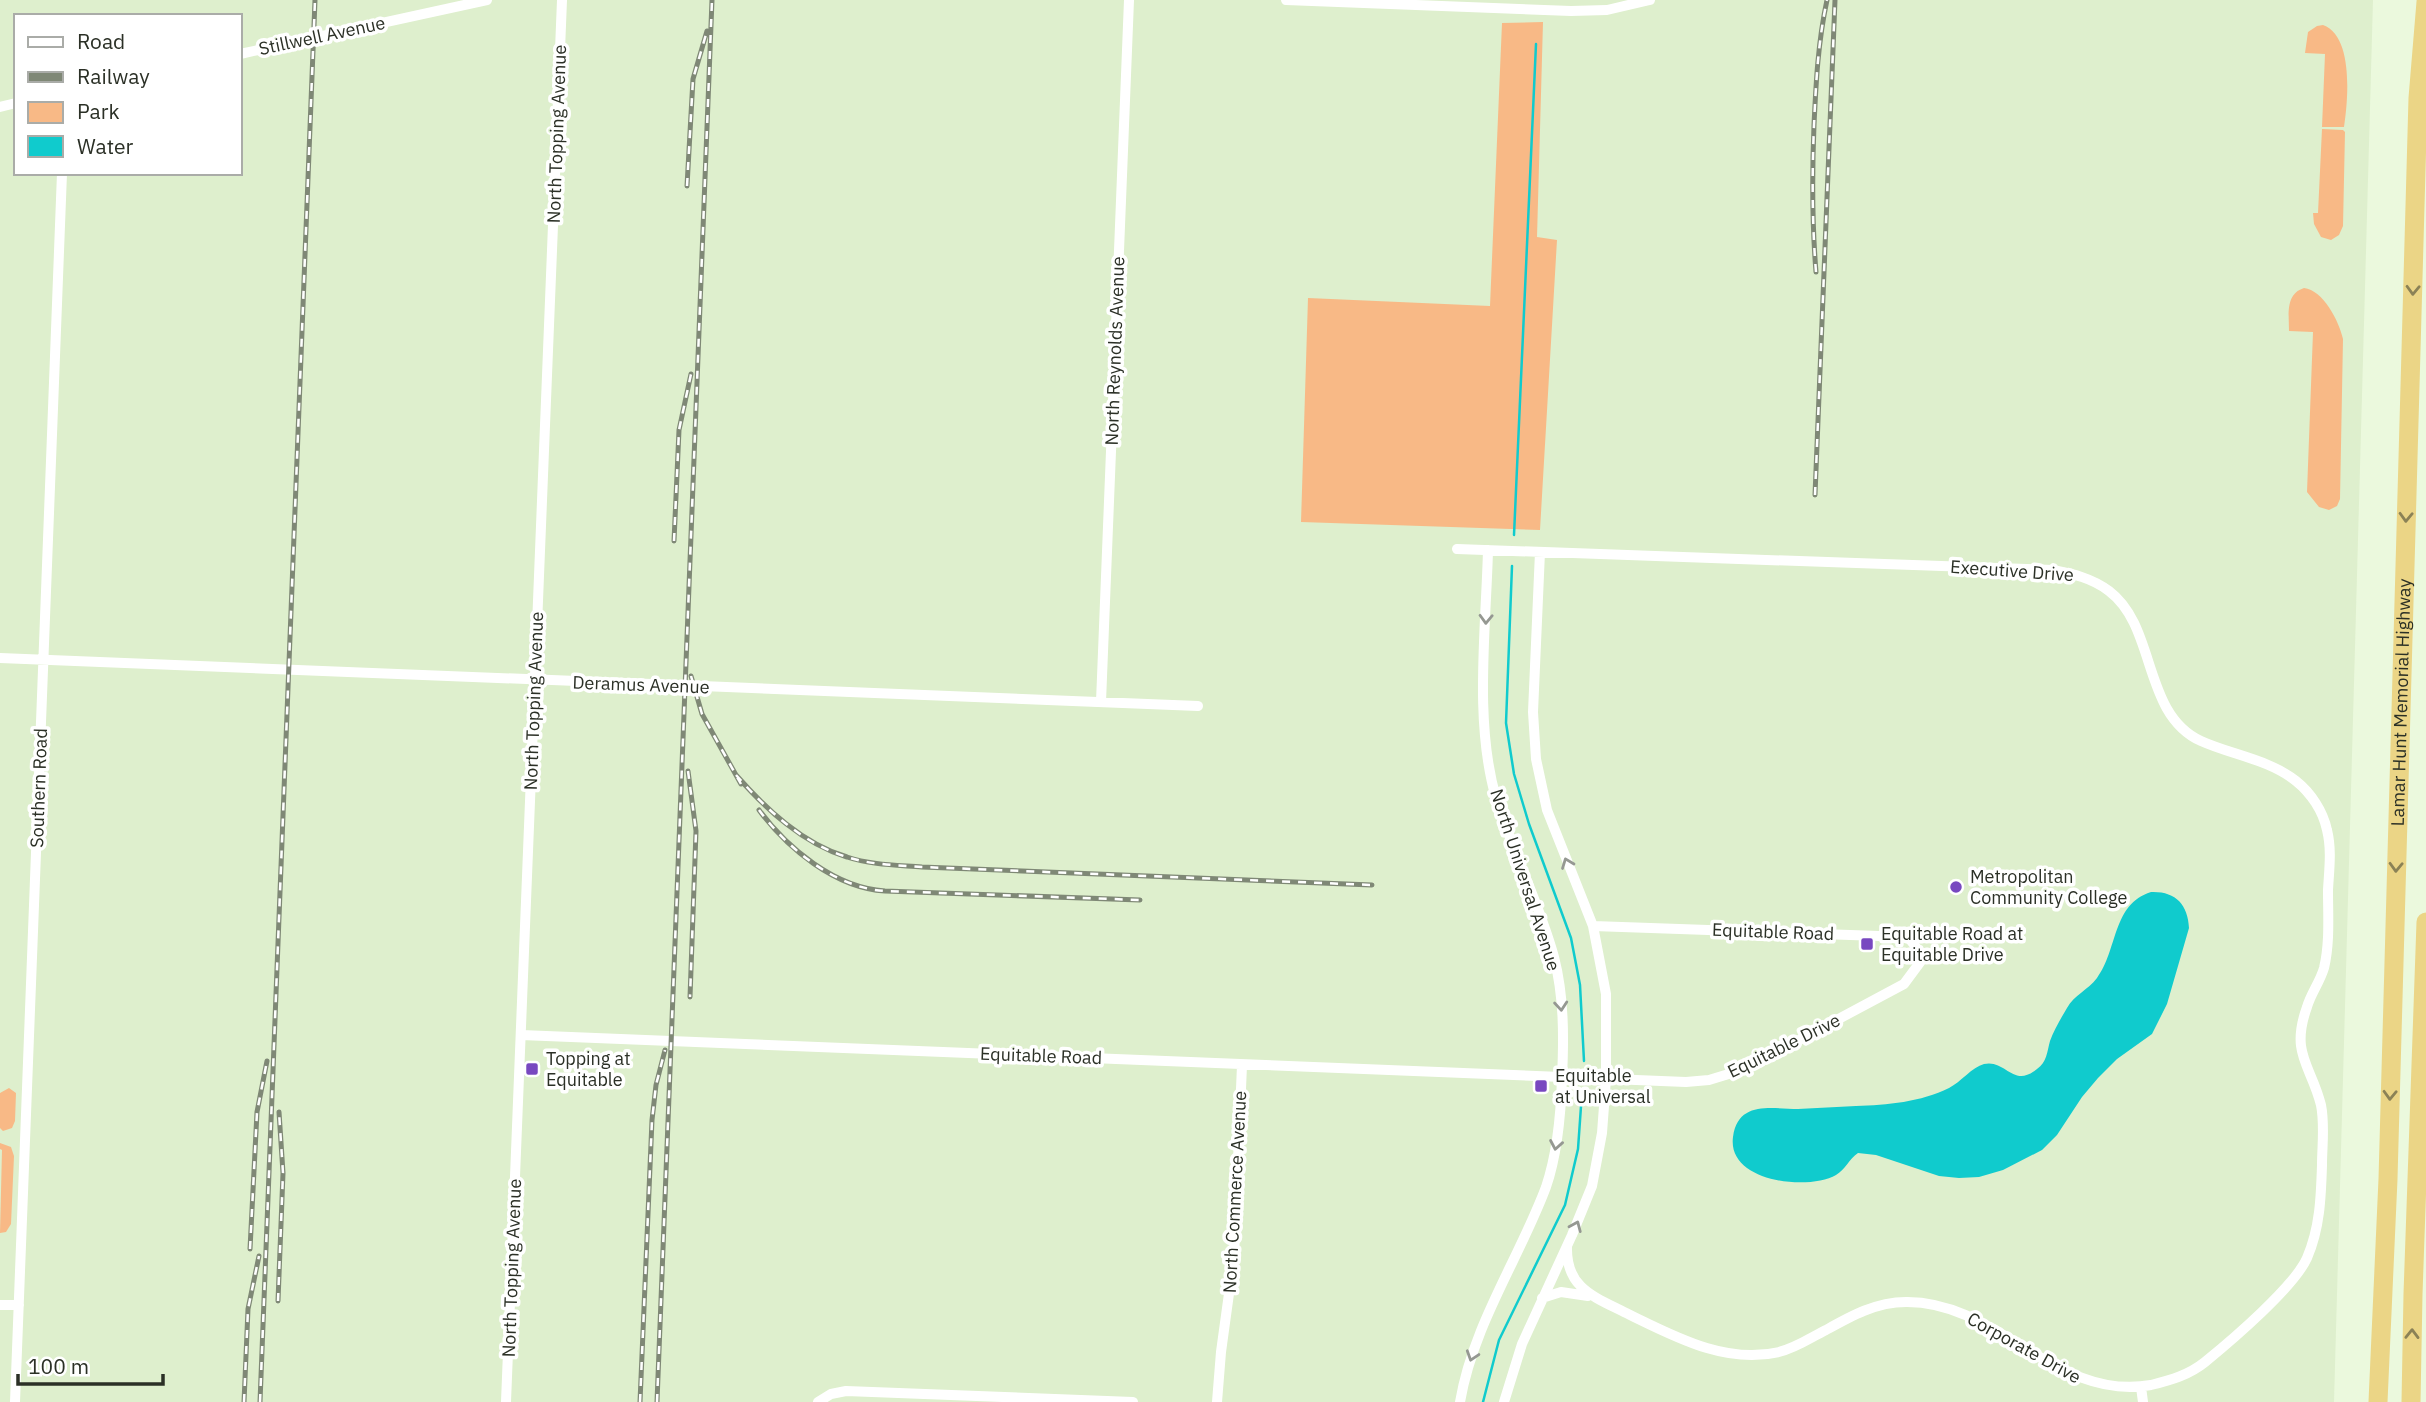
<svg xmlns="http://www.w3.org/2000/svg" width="2426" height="1402" viewBox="0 0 2426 1402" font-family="'IBM Plex Sans',sans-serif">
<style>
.built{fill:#deefcd;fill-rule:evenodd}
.green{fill:#f8b986}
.water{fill:#10cbcd}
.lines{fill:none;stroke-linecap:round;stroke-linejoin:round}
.stream{stroke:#10cbcd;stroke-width:2.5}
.street{stroke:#fff;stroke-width:10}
.highway{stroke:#ebd586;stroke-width:19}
.rail-casing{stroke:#7f8876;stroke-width:5}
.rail{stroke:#fff;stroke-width:2.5;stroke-dasharray:8;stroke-linecap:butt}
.oneway{stroke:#8b8256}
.oneway2{stroke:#959892}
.poi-dot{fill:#7848c0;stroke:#fff;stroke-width:2.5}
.labels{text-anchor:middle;stroke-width:7;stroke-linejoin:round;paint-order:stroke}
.street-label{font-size:18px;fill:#2b3026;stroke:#fff}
.poi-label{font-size:18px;fill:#2b3026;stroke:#fff;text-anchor:start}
</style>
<rect width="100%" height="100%" fill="#ebf9dd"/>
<!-- built -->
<path class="built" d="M0,0H2373L2334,1402H0ZM16,16H240V173H16Z"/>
<!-- green -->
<path class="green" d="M1543,22L1537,237L1557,240L1540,530L1301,522L1308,298L1490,306L1502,23Z
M2323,25C2354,36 2348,101 2344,127H2322L2325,54L2305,53L2308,32L2317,26Z
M2322,129L2343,130L2345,132L2343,226L2339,235L2331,240L2321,237L2314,224L2313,213H2318Z
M2304,288C2323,290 2339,321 2343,339L2340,499L2337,506L2329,510L2319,507L2307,492L2313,332L2289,331C2289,315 2285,294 2304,288Z
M9,1088L16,1093L15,1121L12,1128L3,1131L0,1128V1093Z
M0,1143L11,1147L14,1156L11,1224L6,1232L0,1233L2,1150L0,1149Z"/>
<!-- water -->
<path class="water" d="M2151,892C2175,891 2188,904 2189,928L2167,1004L2152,1034L2117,1059L2098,1078L2082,1097L2057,1135L2042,1150L2003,1170L1979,1177L1959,1178L1939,1176L1876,1155L1858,1153C1849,1159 1845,1170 1836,1175C1808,1191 1727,1182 1733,1137C1738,1100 1772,1109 1798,1109C1817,1108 1837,1107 1856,1106C1887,1105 1921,1102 1949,1088C1961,1082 1972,1067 1984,1064C2006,1059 2013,1089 2037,1069C2047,1062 2047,1052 2050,1041C2054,1030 2061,1018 2067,1008C2074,995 2088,990 2097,978C2118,950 2112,904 2151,892Z"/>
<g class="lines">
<!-- stream -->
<path class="stream" d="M1514,535L1536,44
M1512,566L1506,723L1514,774L1529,824L1571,938L1580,985L1584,1061
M1483,1402L1499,1340L1565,1205L1578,1149L1582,1092"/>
<!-- street -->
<path class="street" d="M1286,0L1571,11L1607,10L1650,0
M240,54L487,0
M0,107L16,103
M1457,549L2053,570C2073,574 2092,578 2109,591C2157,627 2142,714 2201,741C2232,755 2268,759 2296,781C2311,793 2323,811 2327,830C2332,850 2329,871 2328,890C2328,916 2330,943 2324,968C2320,982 2311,993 2307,1007C2290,1054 2311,1065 2321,1105C2325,1125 2322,1146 2322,1165C2321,1197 2320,1228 2307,1258C2294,1287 2232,1340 2205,1362C2189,1375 2171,1380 2151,1385C2056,1402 1998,1301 1906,1302C1876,1302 1851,1316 1826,1330C1810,1338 1796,1348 1779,1352C1724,1365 1672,1335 1624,1312C1592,1296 1566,1287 1567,1247
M0,658L1198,706
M1101,702L1129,0
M521,1035L1686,1082L1709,1080L1745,1069L1904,984L1921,961L1919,951L1908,937L1593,926
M1542,1298L1561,1292L1588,1296
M0,1305H19
M2141,1387L2143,1402
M15,1402L62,173
M506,1402L562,0
M818,1402L831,1394L846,1391L1133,1402
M1217,1402L1221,1352L1234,1257L1242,1065
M1460,1402C1473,1325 1519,1259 1546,1187C1558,1152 1561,1114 1562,1077C1564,1037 1564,996 1554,957C1539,902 1512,851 1496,798C1474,722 1486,629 1488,550
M1504,1402L1522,1344L1572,1235L1592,1186L1602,1133L1606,1079V994L1593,926L1547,810L1536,759L1533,712L1540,552"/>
<!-- highway -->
<g class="highway">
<path id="s1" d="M2378,1402L2388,1179L2418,98L2426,2"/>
<path d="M2411,1402L2413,1294L2426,922"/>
</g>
<defs>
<path id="rail" d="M687,186L693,79L707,31
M1816,272C1812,223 1812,174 1814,125C1816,82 1818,42 1827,0
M1815,495L1835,0
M674,541L679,430L691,374
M691,676L702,714L741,784
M688,771L696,831L690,997
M736,775C766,809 803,844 847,857C871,865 897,865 922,867L1372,885
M759,810C787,848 835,888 885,891L1140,900
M250,1249L257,1112L267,1061
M278,1301L283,1173L279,1112
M244,1402L248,1309L259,1256
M260,1402L315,0
M640,1402L652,1120L656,1085L665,1050
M657,1402L712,0"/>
</defs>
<!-- rail casing -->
<use href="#rail" class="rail-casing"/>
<!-- rail -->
<use href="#rail" class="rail"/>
</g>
<!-- one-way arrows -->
<defs><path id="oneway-chevron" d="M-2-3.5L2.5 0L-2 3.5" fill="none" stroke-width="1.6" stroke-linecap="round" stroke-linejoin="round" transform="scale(1.75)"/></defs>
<g class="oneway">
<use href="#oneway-chevron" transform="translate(2413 290) rotate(92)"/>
<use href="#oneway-chevron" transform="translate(2406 517) rotate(92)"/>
<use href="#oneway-chevron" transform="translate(2396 867) rotate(92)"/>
<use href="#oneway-chevron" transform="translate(2390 1095) rotate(92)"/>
<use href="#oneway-chevron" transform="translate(2412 1334) rotate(-89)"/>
</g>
<g class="oneway2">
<use href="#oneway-chevron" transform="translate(1486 619) rotate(92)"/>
<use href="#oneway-chevron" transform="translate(1567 863) rotate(-111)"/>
<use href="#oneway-chevron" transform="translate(1561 1006) rotate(85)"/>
<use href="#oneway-chevron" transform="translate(1556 1145) rotate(100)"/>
<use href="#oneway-chevron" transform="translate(1576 1226) rotate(-67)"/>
<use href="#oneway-chevron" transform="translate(1472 1356) rotate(108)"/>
</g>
<!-- markers -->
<g class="poi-dot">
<circle cx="1956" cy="887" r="7"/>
<rect x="1860" y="937" width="14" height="14" rx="3.5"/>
<rect x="525" y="1062" width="14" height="14" rx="3.5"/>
<rect x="1534" y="1079" width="14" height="14" rx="3.5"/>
</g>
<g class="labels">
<!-- street labels -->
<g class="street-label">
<text transform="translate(322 36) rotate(-12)" y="6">Stillwell Avenue</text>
<text transform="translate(557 134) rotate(-88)" y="6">North Topping Avenue</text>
<text transform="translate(1115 351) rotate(-88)" y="6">North Reynolds Avenue</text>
<text transform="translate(2012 571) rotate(4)" y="6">Executive Drive</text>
<text transform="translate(641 685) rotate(2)" y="6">Deramus Avenue</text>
<text transform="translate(534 701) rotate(-88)" y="6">North Topping Avenue</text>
<text dy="6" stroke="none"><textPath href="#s1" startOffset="700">Lamar Hunt Memorial Highway</textPath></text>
<text transform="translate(39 788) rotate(-88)" y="6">Southern Road</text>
<text transform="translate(1525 880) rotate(72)" y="6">North Universal Avenue</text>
<text transform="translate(1773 932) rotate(2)" y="6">Equitable Road</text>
<text transform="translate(1784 1046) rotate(-26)" y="6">Equitable Drive</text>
<text transform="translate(1041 1056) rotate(2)" y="6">Equitable Road</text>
<text transform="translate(1235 1192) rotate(-87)" y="6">North Commerce Avenue</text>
<text transform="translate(512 1268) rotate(-88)" y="6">North Topping Avenue</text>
<text transform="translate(2024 1348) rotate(29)" y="6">Corporate Drive</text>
</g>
<!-- poi labels -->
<g class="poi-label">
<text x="1970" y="883">Metropolitan<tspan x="1970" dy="21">Community College</tspan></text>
<text x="1881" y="940">Equitable Road at<tspan x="1881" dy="21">Equitable Drive</tspan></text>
<text x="546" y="1065">Topping at<tspan x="546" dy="21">Equitable</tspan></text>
<text x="1555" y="1082">Equitable<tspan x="1555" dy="21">at Universal</tspan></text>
</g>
</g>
<!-- legend -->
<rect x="14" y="14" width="228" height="161" fill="#ffffff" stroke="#aaaca8" stroke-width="2"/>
<rect x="28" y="37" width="35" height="10" fill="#ffffff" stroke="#aaaca8" stroke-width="2"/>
<text x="77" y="49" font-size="21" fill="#2b3026">Road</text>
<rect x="28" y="72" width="35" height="10" fill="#7f8876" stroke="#aaaca8" stroke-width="2"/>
<text x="77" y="84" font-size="21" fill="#2b3026">Railway</text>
<rect x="28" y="102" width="35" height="21" fill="#f8b986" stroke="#aaaca8" stroke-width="2"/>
<text x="77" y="119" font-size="21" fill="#2b3026">Park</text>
<rect x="28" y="136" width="35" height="21" fill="#10cbcd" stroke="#aaaca8" stroke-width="2"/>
<text x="77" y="154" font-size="21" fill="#2b3026">Water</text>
<!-- scale -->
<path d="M18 1374v10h145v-10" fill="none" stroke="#2b3026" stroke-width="3.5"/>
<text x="28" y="1374" font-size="21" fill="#2b3026" stroke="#ffffff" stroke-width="5" paint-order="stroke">100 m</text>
</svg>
